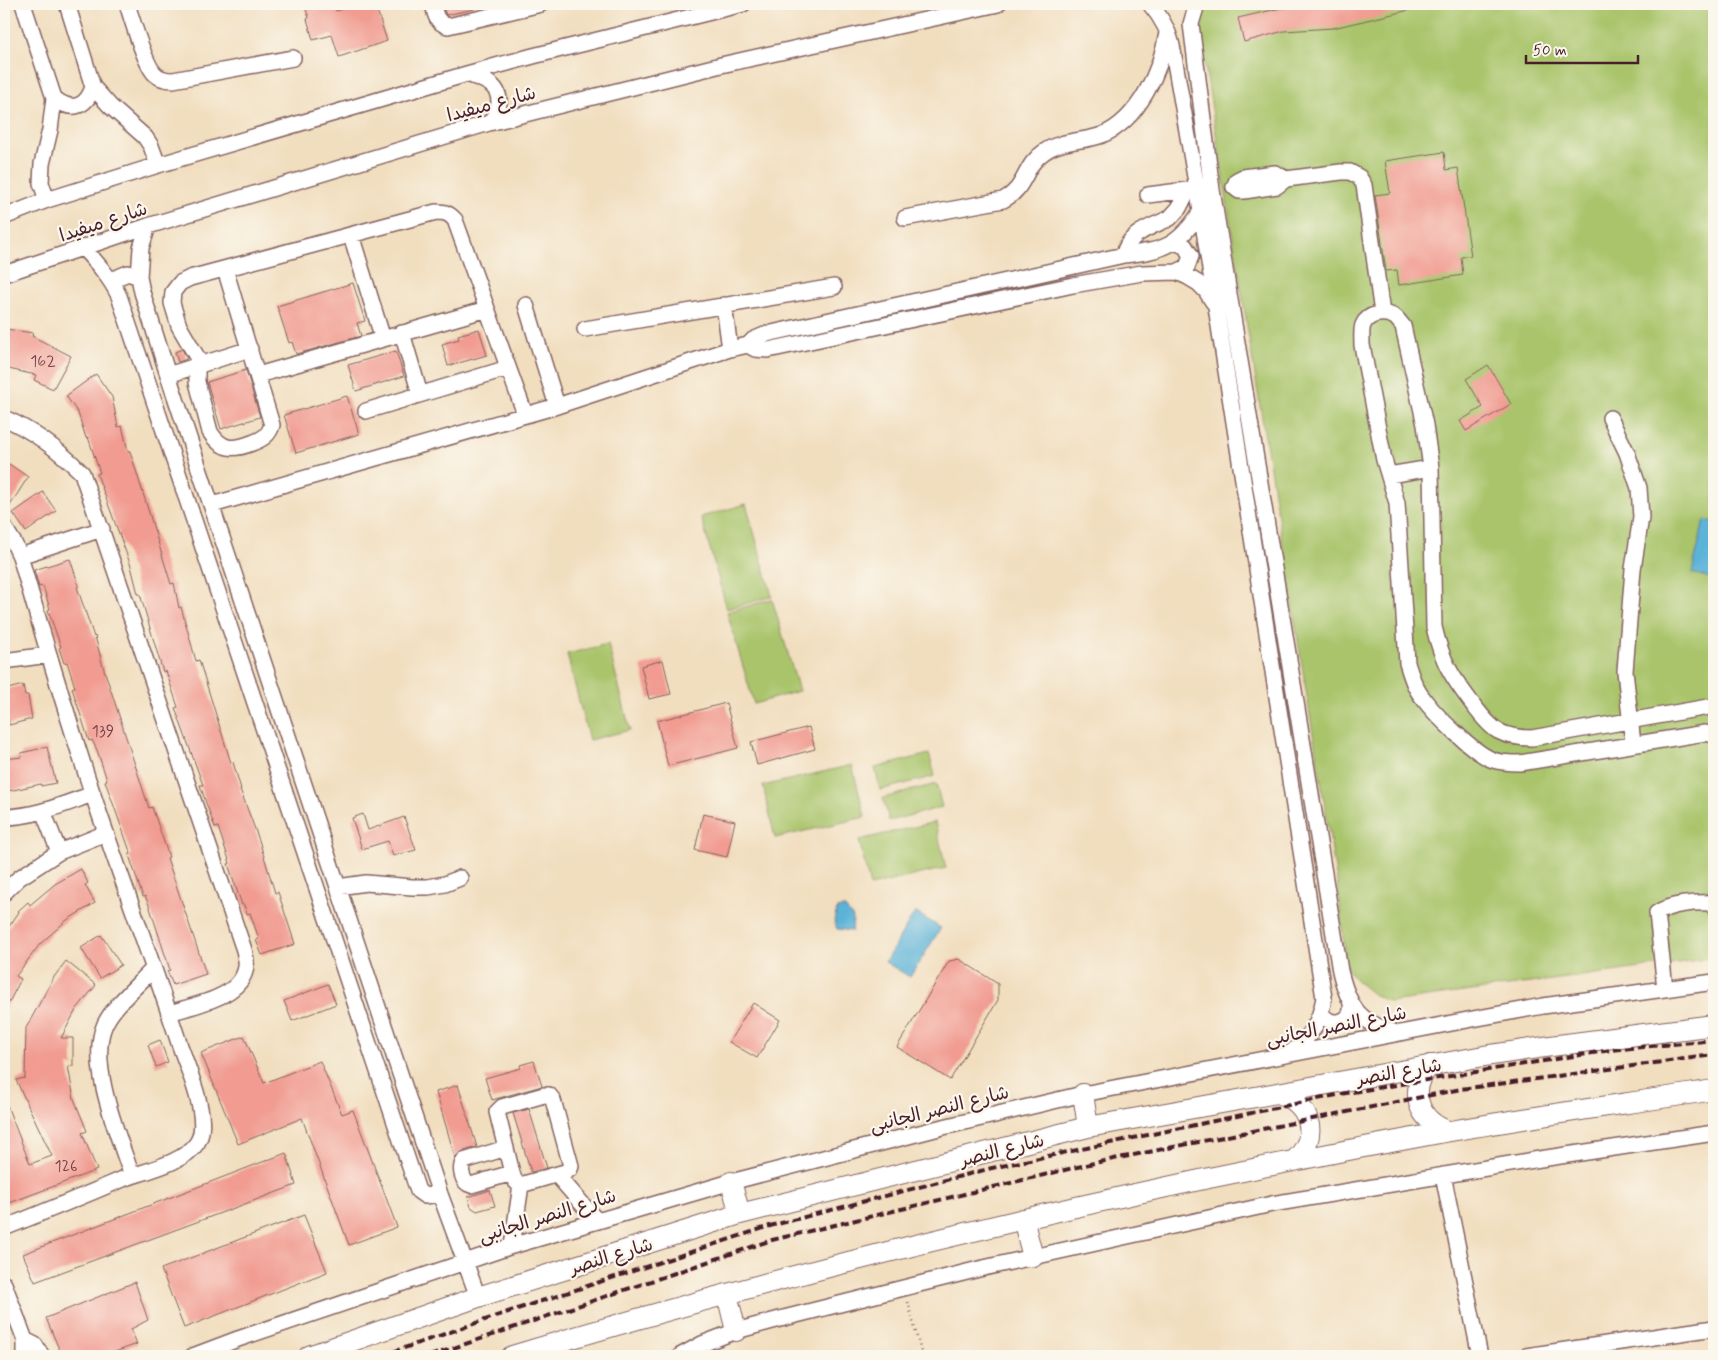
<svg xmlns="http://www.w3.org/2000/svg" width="1718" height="1360" viewBox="0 0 1718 1360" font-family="Mynerve,'Playpen Sans Arabic',sans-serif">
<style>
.green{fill:#a9c46b;stroke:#7a724b}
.water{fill:#5bb3d8;stroke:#526982}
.building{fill:#f19b91}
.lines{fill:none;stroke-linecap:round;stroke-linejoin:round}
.minor-casing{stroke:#84625f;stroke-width:18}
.major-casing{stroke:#84625f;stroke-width:22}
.path{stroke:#84625f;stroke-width:2.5;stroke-dasharray:1 4;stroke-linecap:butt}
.minor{stroke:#fff;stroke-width:15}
.major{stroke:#fff;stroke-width:20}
.rail{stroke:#4a1f2b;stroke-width:4;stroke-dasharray:8 4;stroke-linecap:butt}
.labels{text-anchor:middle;stroke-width:4.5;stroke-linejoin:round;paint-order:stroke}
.number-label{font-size:16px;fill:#743e44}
.street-label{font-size:19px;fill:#4a1f2b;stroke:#fbf7ec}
</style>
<rect width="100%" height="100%" fill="#fbf7ec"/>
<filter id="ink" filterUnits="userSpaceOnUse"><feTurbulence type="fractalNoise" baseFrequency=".02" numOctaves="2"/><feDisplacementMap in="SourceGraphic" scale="10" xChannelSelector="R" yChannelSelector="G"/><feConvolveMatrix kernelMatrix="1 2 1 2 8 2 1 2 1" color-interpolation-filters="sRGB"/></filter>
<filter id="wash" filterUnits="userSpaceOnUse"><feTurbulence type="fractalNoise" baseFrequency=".0096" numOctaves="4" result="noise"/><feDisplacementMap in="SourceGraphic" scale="20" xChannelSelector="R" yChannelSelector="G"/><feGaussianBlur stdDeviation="1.12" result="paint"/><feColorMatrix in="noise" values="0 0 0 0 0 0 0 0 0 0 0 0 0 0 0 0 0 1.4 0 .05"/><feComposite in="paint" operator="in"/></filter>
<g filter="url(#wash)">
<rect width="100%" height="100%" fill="#f1debf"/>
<!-- green -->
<path class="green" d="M1204,4H1714V958L1390,1002L1374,995L1359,983L1346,968L1339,894L1199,29L1200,16Z
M746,504L772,596L727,609L701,517Z
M772,599L799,691L754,704L727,612Z
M608,644L630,730L589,740L567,654Z
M929,754L935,776L880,790L875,768Z
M852,765L865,817L775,838L763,786Z
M936,784L942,807L889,821L883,798Z
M935,822L946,868L870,886L859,840Z"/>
<!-- water -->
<path class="water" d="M1704,520L1714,522V579L1692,573Z
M841,908H845L853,918L852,931L837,929L834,921L837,909Z
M915,912L941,928L910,977L885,962Z"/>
<g id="blocks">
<!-- building -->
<path class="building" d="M317,4H334L336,11L360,4H375L387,41L339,57L332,35L313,40L307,19L309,18L305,7Z
M442,4H474V9L446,15Z
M1333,4H1414V9L1333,28L1284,31L1244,42L1238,18L1281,8L1334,5Z
M1444,152L1446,170L1458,168L1471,256L1461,257L1463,275L1399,285L1397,270L1386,271L1375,195L1390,193L1385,161Z
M353,283L365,321L357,323L361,336L296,354L292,342L289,343L277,306Z
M6,329L33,333L32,336L71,356L53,389L34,380L36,375L4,368Z
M479,329L487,355L448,366L442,344L459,339L458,335Z
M182,349L187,359L178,362L175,352Z
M396,351L404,376L356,391L348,365Z
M1488,365L1511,404L1466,431L1460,421L1483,407L1466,379Z
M246,370L260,417L221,429L207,382Z
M96,374L112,397L118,427L122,426L128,451H130L171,584L174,583L179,608L181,607L196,661L199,660L231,763L233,762L241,789H240L259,840L275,893L278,892L295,944L262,955L256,940L259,939L250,913L247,914L244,905H242L228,864L230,863L218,827L215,828L205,800L200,785H203L175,708L178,707L166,671L163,672L140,594H138L131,566L97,474L100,473L88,437L86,438L78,413L66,396Z
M347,396L359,434L296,453L284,415Z
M9,464L28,477L4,515V472Z
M43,492L56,511L26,532L13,513Z
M70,559L79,586L77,587L94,637L95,636L102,663L149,808L152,807L169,857L167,858L206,974L173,985L167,971L170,970L149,905L145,896L143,897L129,855L131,854L105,781L107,780L97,750L92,740L89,741L72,688L75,687L67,662L64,663L59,648L61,647L48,610L50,609L43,586L39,587L34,570Z
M663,660L671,694L649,699L641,666Z
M23,685L25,695H28L32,719L9,725L4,690Z
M726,703L738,748L668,766L657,721Z
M809,727L815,749L757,765L751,742Z
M47,747L56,783L41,786V784L4,792V759L22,757L21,753Z
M363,814L368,830L404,817L416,850L393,856L388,841L362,849L352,818Z
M703,814L735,821L727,857L695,850Z
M81,869L88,883L85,885L95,903L67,920L40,944L16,976L21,979L4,1012V934L19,912L18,911L28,902L30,905L55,884Z
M101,935L121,965L100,978L81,948Z
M959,959L998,984V1000L950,1080L897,1047L949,961Z
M66,961L96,985L76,1010L61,1038H73V1066H68L74,1099L87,1131L82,1133L97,1170L4,1205V1098L30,1164L52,1156L16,1080L25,1078L26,1028L54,977Z
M328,984L336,1004L292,1021L284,1001Z
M753,1003L780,1020L757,1058L729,1042Z
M244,1036L264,1083L320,1061L342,1114L353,1110L397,1227L349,1245L302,1118L238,1144L201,1053Z
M160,1040L168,1062L156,1067L148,1045Z
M534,1061L542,1086L492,1100L485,1078L521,1068L520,1065Z
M458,1085L477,1147L461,1152L455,1157L436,1092Z
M529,1109L547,1168L531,1172L513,1113Z
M286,1153L296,1185L35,1282L23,1254Z
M490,1190L495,1206L477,1211L471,1207L468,1197Z
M304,1215L327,1272L184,1328L161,1269Z
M135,1282L148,1320L131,1329L137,1344L104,1356H62L46,1318Z"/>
</g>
</g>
<g filter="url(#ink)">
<use href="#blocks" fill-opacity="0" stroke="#84625f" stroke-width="1"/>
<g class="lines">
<defs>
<path id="minor" d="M23,4L54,98L50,130L42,164L41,183L47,200
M67,4L93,87L110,106L145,137L151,146L158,165
M127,4C132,19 145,65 155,74C160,79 166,80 173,80L293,58
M433,4C435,14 436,23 448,26L541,4
M1150,4C1162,18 1170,32 1173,51L1201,211L1324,998C1319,1024 1311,1037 1289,1054
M1197,4L1191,24L1212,190L1340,971C1349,1008 1359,1023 1397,1033
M467,74C475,77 483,79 490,84C504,94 500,113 489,123
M54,98C71,112 86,108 93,87
M1286,179L1275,173L1243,177L1237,180L1234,187L1239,191H1244L1277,186L1286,179L1341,172H1350L1359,177L1364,185L1382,313
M1148,195L1195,189
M4,217L47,200L158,165L467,74L533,56L743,4
M905,218L1003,200C1027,188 1023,166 1044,152C1060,140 1083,142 1102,135C1139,120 1161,70 1167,33
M148,226L141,248L139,277L142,292L168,375L440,1194L478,1297
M351,235L383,339
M1174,242L1185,246L1191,256L1187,267L1177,272
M83,248C97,263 110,277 119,296L418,1191L425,1196L440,1194
M1124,255C1127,233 1152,227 1170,218L1179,208L1188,190
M225,269L272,425C269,435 263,439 252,443C234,450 222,451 210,432L197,382V357L179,326L172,303L173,292L180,283L190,278L436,212C445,212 449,213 455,220L525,414
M4,274L148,226L489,123L721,65L998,4
M113,283L116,278L128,273L139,277
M526,305L557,406
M724,305L730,349
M585,329L834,287
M402,333L420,394
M748,345L755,349L768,350L1073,285L1142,273L1177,272L1188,277L1198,283L1206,291L1213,302
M168,375L250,349
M258,375L487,309
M366,411L508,368
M4,418C34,431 59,450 82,473L244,950C245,955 247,961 246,966C243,997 195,1005 169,1013
M1610,418L1627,453L1639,488L1641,517L1633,569L1625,671L1633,744
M1389,475L1431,468
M212,505L557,406L730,349L748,345L753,340L767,334L1124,255C1164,250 1178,247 1201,211
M4,527L14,543L20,556C43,636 67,716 93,795C121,878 152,960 179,1043C187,1067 212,1121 197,1143C184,1163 145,1171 123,1179C83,1196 44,1212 4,1228
M20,556L102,529
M4,661L48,655
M1714,706L1532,738C1520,738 1509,737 1498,731C1488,725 1481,715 1474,706C1452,677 1442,662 1434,627L1431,468L1425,425L1403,326C1400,323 1398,319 1395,317C1385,311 1368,313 1363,325C1361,330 1362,338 1362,345L1384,460L1397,503L1407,663C1411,675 1414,688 1423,698C1434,714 1475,754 1493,760C1502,763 1510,763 1520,763L1705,733L1714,735
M43,811L59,852
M4,817C35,817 64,804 93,794
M338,887L366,883L412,887H428L445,884L460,878
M4,893L19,878L59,852L106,833
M1665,989L1657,913C1670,904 1696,902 1711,903L1714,907
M1321,1012C1329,1029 1354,1023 1351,1004
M544,1095H549L553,1100L571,1166L570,1169L565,1172L524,1184C516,1185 514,1180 512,1173L497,1112L502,1107Z
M506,1148L464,1161C459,1168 462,1183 471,1185L512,1173
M557,1175L597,1221
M1443,1175L1480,1356
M132,1176C119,1137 87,1063 105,1024C114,1005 138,985 153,969
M512,1246L521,1185
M4,1284L25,1340V1356
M25,1340L35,1345L42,1356
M193,1356L238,1339L512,1246L731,1182L939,1128L1083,1094L1478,1018L1543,1006L1714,982
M680,1356L702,1344L736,1331L780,1319L979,1269L1272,1204L1540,1159L1714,1133
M1526,1356L1714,1328"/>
<path id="major" d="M1430,1065C1408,1090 1417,1120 1448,1131
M1278,1093C1312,1104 1320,1138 1294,1161
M1083,1094L1088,1127
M731,1182L740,1214
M1023,1219L1033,1257
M727,1294L736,1331
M309,1356L478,1297L740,1214L1088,1127L1484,1056L1551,1046L1714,1025
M512,1356C818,1263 1130,1189 1445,1132C1534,1116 1625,1104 1714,1090"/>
</defs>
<!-- minor casing -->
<use href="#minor" class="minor-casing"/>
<!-- major casing -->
<use href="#major" class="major-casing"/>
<!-- path -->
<path class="path" d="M908,1302L922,1356"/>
<!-- minor -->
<use href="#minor" class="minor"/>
<!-- major -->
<use href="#major" class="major"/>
<!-- rail -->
<path class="rail" d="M381,1356L508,1312L770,1226L992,1168L1346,1093L1611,1050L1714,1040
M430,1356L772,1240L1094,1163L1461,1089L1714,1055"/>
</g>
</g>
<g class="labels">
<!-- number labels -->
<g class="number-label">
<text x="43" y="366">162</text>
<text x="103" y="736">139</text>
<text x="66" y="1171">126</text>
</g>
<!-- street labels -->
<g class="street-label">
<text transform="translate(491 103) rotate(-15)" y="7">شارع ميفيدا</text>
<text transform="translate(103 221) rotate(-18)" y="7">شارع ميفيدا</text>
<text transform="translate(1336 1025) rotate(-11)" y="7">شارع النصر الجانبى</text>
<text transform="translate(1399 1071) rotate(-10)" y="7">شارع النصر</text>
<text transform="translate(939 1108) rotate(-14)" y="7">شارع النصر الجانبى</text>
<text transform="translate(1002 1149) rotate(-14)" y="7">شارع النصر</text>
<text transform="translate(547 1215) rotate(-17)" y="7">شارع النصر الجانبى</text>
<text transform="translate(611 1255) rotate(-17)" y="7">شارع النصر</text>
</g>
</g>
<!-- margin -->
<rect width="1718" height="1360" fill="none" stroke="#fbf7ec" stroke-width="20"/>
<!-- scale -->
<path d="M1526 55v8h112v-8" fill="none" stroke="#4a1f2b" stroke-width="2.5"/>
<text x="1533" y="55" font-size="15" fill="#4a1f2b" stroke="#fbf7ec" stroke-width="4" paint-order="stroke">50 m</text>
</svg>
